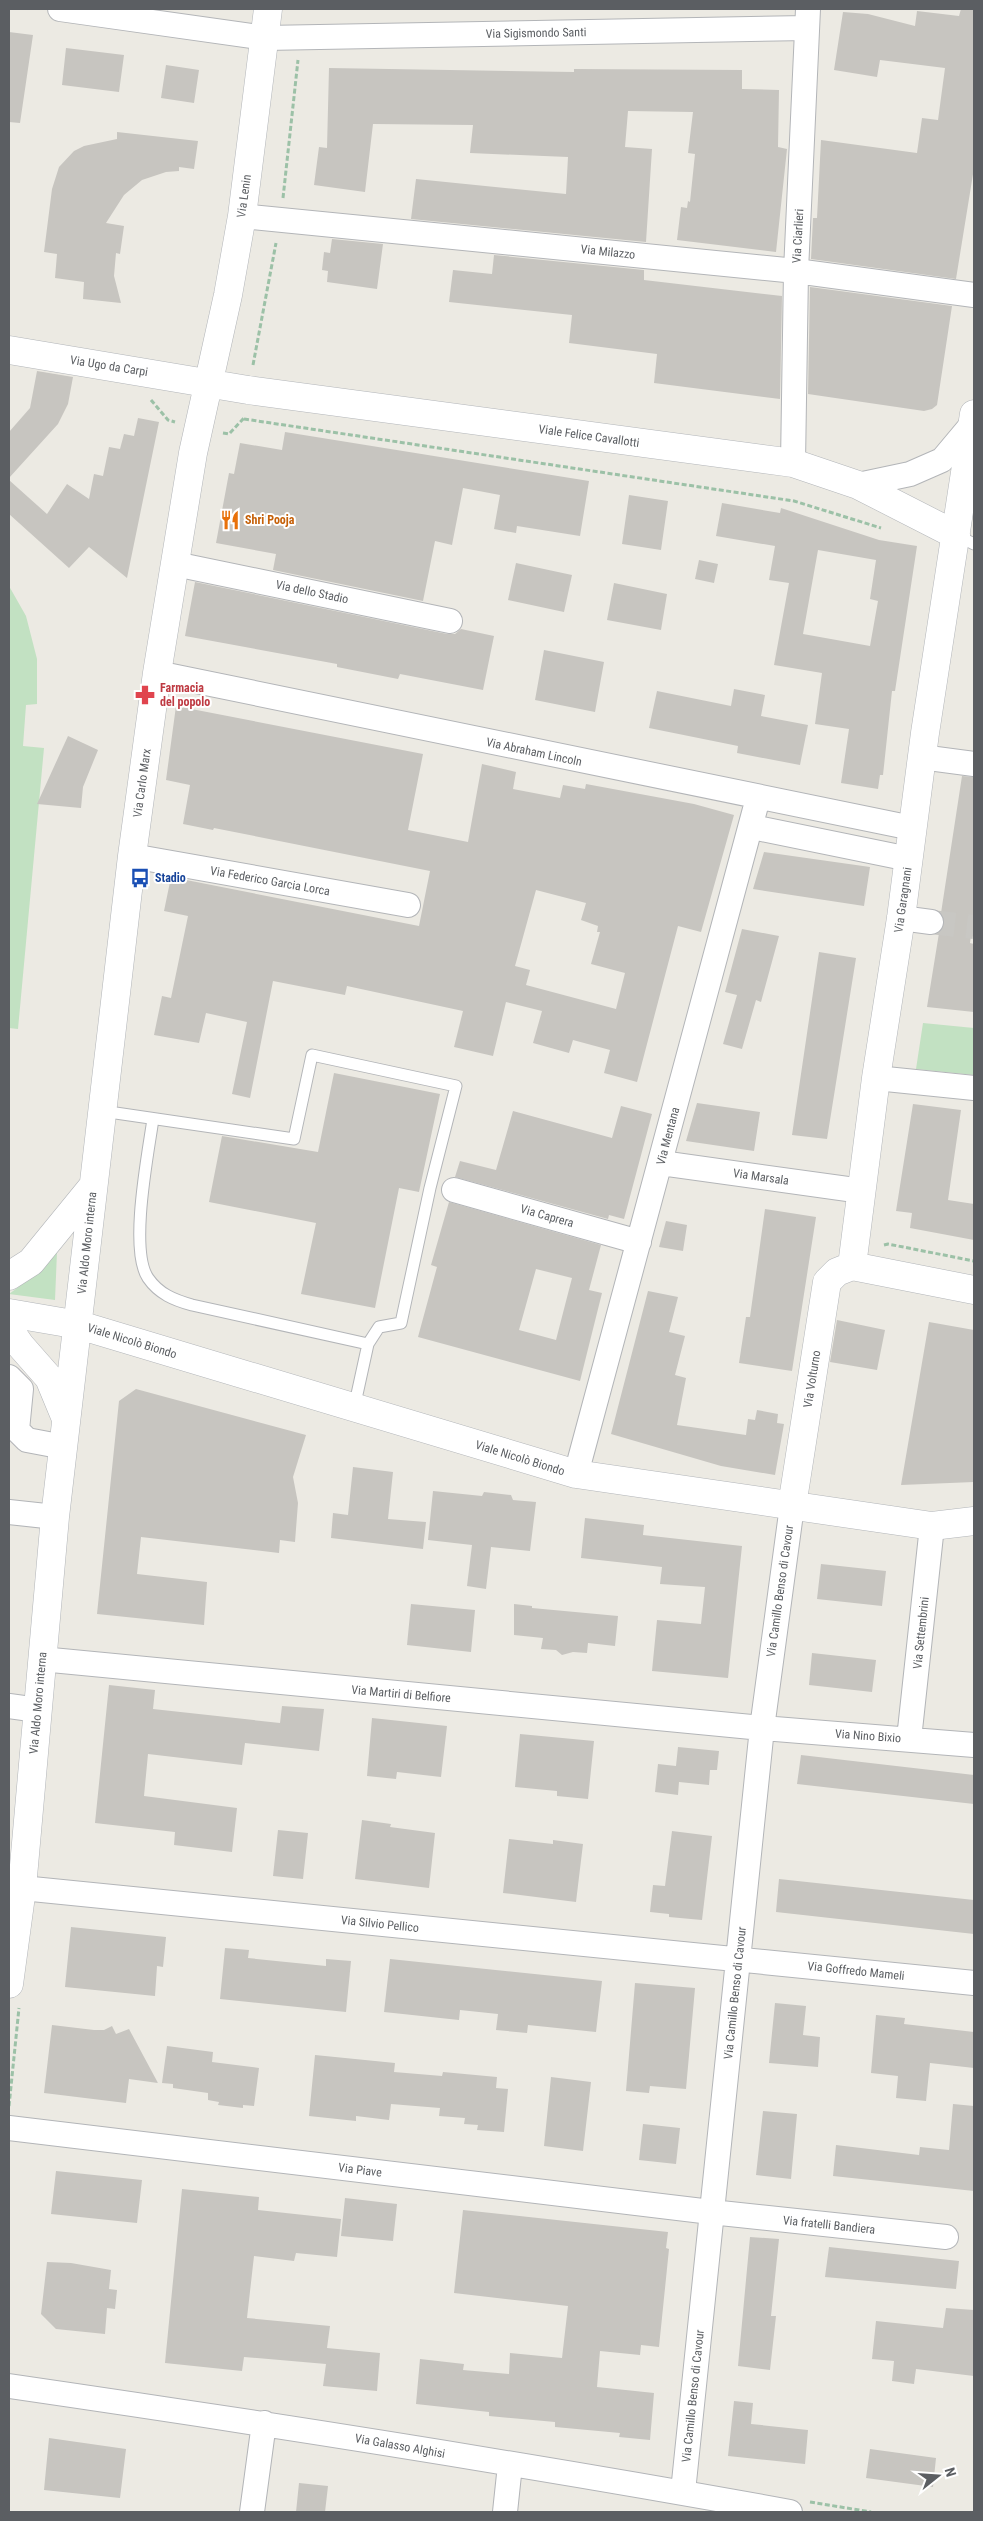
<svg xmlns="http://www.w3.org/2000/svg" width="983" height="2521" viewBox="0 0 983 2521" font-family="'Roboto Condensed',sans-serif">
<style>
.green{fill:#c2e1c2}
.building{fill:#c7c5c0;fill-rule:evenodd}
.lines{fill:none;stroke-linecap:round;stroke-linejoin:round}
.street-tunnel{stroke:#c8c7c3;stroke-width:24;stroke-dasharray:24 12;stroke-linecap:butt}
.lane-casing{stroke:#b3b5b8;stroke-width:13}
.street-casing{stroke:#b3b5b8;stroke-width:26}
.secondary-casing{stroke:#b2b5b9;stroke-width:29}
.path{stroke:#9cc1a7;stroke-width:3;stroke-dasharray:5 2.5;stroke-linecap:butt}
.lane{stroke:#fff;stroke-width:11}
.street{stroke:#fff;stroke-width:24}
.secondary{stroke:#fff;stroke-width:28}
.labels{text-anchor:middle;stroke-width:4;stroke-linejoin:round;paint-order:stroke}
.street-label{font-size:12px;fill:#5b5e62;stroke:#fff}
.food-label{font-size:12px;font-weight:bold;fill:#c56008;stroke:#fff;text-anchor:start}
.health-label{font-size:12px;font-weight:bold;fill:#be3a42;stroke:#fff;text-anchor:start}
.transit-label{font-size:12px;font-weight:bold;fill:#164399;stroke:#fff;text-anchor:start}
</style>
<rect width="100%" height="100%" fill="#eceae3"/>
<!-- green -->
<path class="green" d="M9,586L26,616L37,659V704L26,705L23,746L44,748L18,1029L9,1028Z
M923,1023L974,1028V1075L916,1069Z
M57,1252L55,1300L9,1294L32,1277Z"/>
<!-- building -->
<path class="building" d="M961,9H974V168L956,279L811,259L813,218H817L821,140L917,153L922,118L938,120L945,68L880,60L877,77L834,70L843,12L868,14L915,26L917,11L959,16Z
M9,32L33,35L20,123L9,122Z
M66,48L124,55L119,92L62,85Z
M166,65L199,70L194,103L161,98Z
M329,68L574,72V69L742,70V89L779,90L778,147L787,149L776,252L677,240L681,207L687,208L688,201L690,202L695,154L688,153L693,112L628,111L625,147L652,149L646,242L411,219L416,179L566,194L568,157L470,153L473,125L373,124L365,192L314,185L319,147L327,148Z
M117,132L198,141L194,169L179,167V171L166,172L142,180L124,195L106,223L124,226L120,254L116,253L114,276L121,303L83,299L84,282L55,278L57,254L44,252L52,189L59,167L74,151L84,146L117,139Z
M332,239L383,244L377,289L327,282L328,271L322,270L324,252L330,253Z
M494,255L644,270V280L782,296L780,399L654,383L657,354L569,343L572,315L449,302L453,270L492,274Z
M810,287L952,306L937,405L932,409L924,411L808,394Z
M37,371L73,377L68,404L58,424L9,478V432L30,408Z
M138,418L159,422L127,578L89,547L69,568L9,514V480L47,514L67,484L89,499L94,474L103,476L109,447L120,449L124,434L134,436Z
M285,432L589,481L580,536L517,526L516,533L494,529L500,495L463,488L452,545L435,541L423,601L273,570L276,554L216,543L229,473L234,474L240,443L282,450Z
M629,495L668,501L661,550L622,544Z
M722,503L780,513L781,508L879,540L917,546L895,691H892L883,775H880L878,789L841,783L849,729L815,724L822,673L774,665L789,583L769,580L775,546L716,536ZM818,550L876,560L870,599L878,601L870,646L803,634Z
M699,560L718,564L714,583L695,579Z
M516,563L572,575L564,612L508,600Z
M195,582L447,634H455L461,629L494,636L483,690L400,674L398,679L337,667V664L185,636Z
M614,583L667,594L661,630L607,620Z
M544,650L604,662L595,712L535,700Z
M734,689L765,695L761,716L808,725L800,765L737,753L738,746L649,728L657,691L731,706Z
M176,706L423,754L408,830L468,842L482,764L516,772L513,789L560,798L563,785L585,789L586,784L694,804L734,815L701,932L678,926L637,1082L604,1073L610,1050L573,1040L569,1053L533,1043L542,1011L506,1002L493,1056L454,1047L463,1011L347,986L345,995L273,981L250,1098L232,1094L247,1022L206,1013L199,1043L154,1035L162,996L171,998L188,916L164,911L171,877L419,926L430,871L214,828L213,830L183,824L190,785L166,780ZM536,890L586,903L581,920L598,926L597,932H600L591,964L625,973L616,1009L526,985L530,970L515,966Z
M68,736L98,750L83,787L81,808L37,804Z
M962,776L974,777V911L970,943L974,944V1012L927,1007L939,933L944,924L941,913Z
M764,852L870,867L864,906L753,889Z
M742,929L779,936L761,1002L756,1000L742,1049L723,1044L737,995L725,992Z
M819,952L856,958L827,1139L792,1135Z
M334,1073L440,1094L419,1192L399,1188L375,1308L301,1294L316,1223L209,1202L222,1136L318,1152Z
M697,1103L760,1112L754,1151L686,1141Z
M913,1104L961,1110L948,1200L974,1204V1240L910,1228L912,1213L896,1211Z
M621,1106L652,1114L624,1219L609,1215L608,1219L455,1177L460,1161L496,1170L513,1111L612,1138Z
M449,1202L601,1245L589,1290L602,1293L580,1381L418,1337L437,1267L431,1265ZM536,1269L572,1278L556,1340L519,1330Z
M765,1209L816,1217L792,1371L739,1363L746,1317H750Z
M666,1221L687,1225L683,1251L659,1247Z
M648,1291L678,1297L669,1332L685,1336L675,1375L686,1378L677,1425L746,1435L748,1419L755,1420L757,1410L778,1414L777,1423L784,1424L775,1475L721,1466L611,1434Z
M837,1320L885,1330L877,1370L830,1362Z
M929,1322L974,1330V1482L901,1485Z
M136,1389L306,1435L293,1477L298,1503L295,1542L280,1540L279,1553L141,1537L137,1574L207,1582L204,1625L97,1614L119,1401Z
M353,1467L393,1472L388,1519L426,1522L423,1549L331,1538L333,1513L348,1515Z
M433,1491L482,1496L484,1492L511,1495L513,1500L536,1502L530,1551L491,1547L486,1589L467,1586L472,1545L428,1540Z
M585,1518L644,1525L643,1535L742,1546L728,1678L652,1671L657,1620L701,1624L705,1587L660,1584L662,1567L581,1558Z
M821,1564L886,1571L882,1606L817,1599Z
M411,1604L475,1610L471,1652L407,1645Z
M514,1604L532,1606V1608L618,1616L615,1646L588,1643L587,1653L573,1652L562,1655L556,1650L541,1649L543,1638L514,1635Z
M812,1653L876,1660L872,1692L809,1685Z
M109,1685L155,1690L153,1709L280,1723L282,1706L324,1709L319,1751L245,1743L242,1765L148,1754L144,1796L237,1808L232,1852L174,1845L175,1832L95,1823Z
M372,1718L447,1726L441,1777L397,1772L396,1779L367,1776Z
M520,1734L594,1741L588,1799L557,1796V1791L515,1787Z
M678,1747L719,1751L717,1770H710L709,1785L679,1782L678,1795L655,1792L658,1764L676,1766Z
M801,1755L974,1775V1804L797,1784Z
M362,1820L391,1824L390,1827L435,1833L429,1888L355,1879Z
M278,1830L308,1833L303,1879L273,1876Z
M672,1831L712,1836L702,1920L669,1917V1914L650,1912L653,1885L665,1886Z
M509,1839L553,1844V1840L583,1844L576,1902L503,1893Z
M779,1879L974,1900V1934L776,1912Z
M71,1927L166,1937L163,1967L157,1966L155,1996L65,1987Z
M225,1948L249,1950L248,1958L286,1962L326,1966V1959L351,1961L346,2012L220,1999Z
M390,1959L602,1981L596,2032L528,2025L527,2033L496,2030L498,2014L460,2010L459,2020L384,2012Z
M635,1983L695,1988L686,2089L650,2086L649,2093L626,2091Z
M775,2003L806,2006L803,2035L820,2037L818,2067L769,2063Z
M876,2015L905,2018L904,2024L974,2032V2068L930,2063L926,2101L896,2098L898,2076L871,2073Z
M52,2025L94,2030H104L112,2026L116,2034L129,2029L158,2083L129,2079L126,2103L44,2093Z
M167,2046L213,2052L212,2062L259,2068L254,2106L243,2105V2108L218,2105L219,2102L208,2100V2093L173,2088V2084L162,2083Z
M315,2055L395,2063L394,2072L442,2076L443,2072L497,2077L496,2088L508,2089L504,2132L477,2130L478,2125L464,2124L465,2118L439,2116L440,2108L391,2104L389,2120L356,2116V2121L309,2116Z
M551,2077L591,2082L583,2151L544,2146Z
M953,2104L974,2106V2191L833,2176L836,2145L919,2155L920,2147L949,2150Z
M763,2111L797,2114L791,2179L756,2175Z
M643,2124L680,2128L676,2164L639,2160Z
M56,2171L142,2180L137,2223L51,2214Z
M182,2189L259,2197L258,2210L341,2219L337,2257L296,2253L294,2261L254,2256L247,2318L330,2326L327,2348L380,2353L377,2391L323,2386L326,2364L244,2357L242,2371L165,2363Z
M345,2198L397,2204L393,2241L341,2236Z
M463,2210L668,2232L666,2248L669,2249L659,2347L641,2345L640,2355L600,2351L597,2387L654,2393L650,2440L619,2437L620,2433L555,2427V2422L489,2416V2412L416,2404L420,2359L464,2364L463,2370L509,2374L510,2353L562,2358L568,2306L454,2293Z
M750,2237L779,2239L771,2316H776L770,2370L738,2366Z
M829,2247L959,2261L956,2289L825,2277Z
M47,2262L71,2263L111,2270L109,2289L117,2290L115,2309L107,2308L105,2334L56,2329L41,2314Z
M946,2308L974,2310V2376L916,2369L914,2384L892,2381L894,2361L872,2359L876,2321L943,2328Z
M734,2401L753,2403L751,2424L808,2430L805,2464L728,2456Z
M49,2438L126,2449L120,2498L44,2490Z
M870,2449L936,2458L933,2487L866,2478Z
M299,2483L328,2486L325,2512H296Z"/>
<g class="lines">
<!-- street-tunnel -->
<path class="street-tunnel" d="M931,922L974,927"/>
<defs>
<path id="lane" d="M956,535L974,544
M102,1111L294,1139L312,1055L456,1086L430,1188L401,1323L379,1327L368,1344L192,1305C174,1300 159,1294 148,1278C129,1250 148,1154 153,1119
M354,1408L368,1344"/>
<path id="street" d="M60,9L265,38L807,28
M242,216L796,271L974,295
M793,463L796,271L808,9
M858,485L910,474L942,460L973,423
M175,564L450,621
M157,673L912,828
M921,757L974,764
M752,827L909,859
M132,856L408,905
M901,918L931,922
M876,1078L974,1088
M661,1163L862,1191
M454,1190L639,1242
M9,1377L21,1389L17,1430L27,1440L64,1447
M576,1474L758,798
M9,1512L55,1517
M41,1659L762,1728L974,1745
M9,1706L38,1710
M909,1739L932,1526
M22,1888L974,1983
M9,2128L711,2212L946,2237
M9,2386C270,2424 531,2465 790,2512
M684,2482L762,1728L792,1506
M252,2512L264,2423
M505,2512L510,2465"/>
<path id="secondary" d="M9,350L248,390L793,463L858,485L956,535
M852,1266L876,1078L901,918L925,733L974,414
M852,1266L974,1290
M9,1276L31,1262L93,1186
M9,1313L79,1325L576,1474L932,1526L974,1521
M9,1329L20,1345L49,1378L66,1419
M792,1506L827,1282L837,1272L852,1266
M9,1984L22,1888L55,1517L132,856L157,673L193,453L228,295L242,216L268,9"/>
</defs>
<!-- lane casing -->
<use href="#lane" class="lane-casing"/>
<!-- street casing -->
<use href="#street" class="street-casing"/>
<!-- secondary casing -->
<use href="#secondary" class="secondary-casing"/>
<!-- path -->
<path class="path" d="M283,198L298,60
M253,365L276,243
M151,400L168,420L175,422
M244,419L794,501L881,528
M223,433L229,434L244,418
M884,1245L888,1244L974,1261
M9,2106L19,2008
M810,2502L871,2512"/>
<!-- lane -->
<use href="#lane" class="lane"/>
<!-- street -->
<use href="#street" class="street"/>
<!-- secondary -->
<use href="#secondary" class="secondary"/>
</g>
<!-- icons -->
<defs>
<symbol id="restaurant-bare" viewBox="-9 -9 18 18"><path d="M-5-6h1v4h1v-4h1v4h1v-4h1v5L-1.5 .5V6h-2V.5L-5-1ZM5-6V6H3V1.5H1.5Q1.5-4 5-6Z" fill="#e8710a" stroke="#fff" stroke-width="2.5" paint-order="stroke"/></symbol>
<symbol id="pharmacy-bare" viewBox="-9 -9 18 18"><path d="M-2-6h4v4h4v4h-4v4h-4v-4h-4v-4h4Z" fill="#e0444e" stroke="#fff" stroke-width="2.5" paint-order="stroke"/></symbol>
<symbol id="bus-bare" viewBox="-9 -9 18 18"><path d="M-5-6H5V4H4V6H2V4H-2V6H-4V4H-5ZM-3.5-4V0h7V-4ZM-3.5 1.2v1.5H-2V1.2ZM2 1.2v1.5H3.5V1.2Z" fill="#1a4fb4" stroke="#fff" stroke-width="2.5" paint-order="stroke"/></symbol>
</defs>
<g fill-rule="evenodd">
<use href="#restaurant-bare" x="216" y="506" width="28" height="28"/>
<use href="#pharmacy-bare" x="131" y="681" width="28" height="28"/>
<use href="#bus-bare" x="126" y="864" width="28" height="28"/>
</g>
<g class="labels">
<!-- street labels -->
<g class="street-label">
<text transform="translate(536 33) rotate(-1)" y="4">Via Sigismondo Santi</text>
<text transform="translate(244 196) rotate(-82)" y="4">Via Lenin</text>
<text transform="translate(798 236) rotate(-87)" y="4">Via Ciarlieri</text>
<text transform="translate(608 252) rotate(6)" y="4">Via Milazzo</text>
<text transform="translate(109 366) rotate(9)" y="4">Via Ugo da Carpi</text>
<text transform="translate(589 436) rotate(8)" y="4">Viale Felice Cavallotti</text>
<text transform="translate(312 592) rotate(12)" y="4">Via dello Stadio</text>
<text transform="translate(534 752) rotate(12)" y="4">Via Abraham Lincoln</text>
<text transform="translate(142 783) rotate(-82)" y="4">Via Carlo Marx</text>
<text transform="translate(270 881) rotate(10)" y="4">Via Federico Garcia Lorca</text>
<text transform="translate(903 900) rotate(-82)" y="4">Via Garagnani</text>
<text transform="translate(668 1136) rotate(-75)" y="4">Via Mentana</text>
<text transform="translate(761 1177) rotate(8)" y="4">Via Marsala</text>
<text transform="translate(547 1216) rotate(16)" y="4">Via Caprera</text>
<text transform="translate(87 1243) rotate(-84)" y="4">Via Aldo Moro interna</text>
<text transform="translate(132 1341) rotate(17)" y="4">Viale Nicolò Biondo</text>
<text transform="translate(812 1379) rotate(-81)" y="4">Via Volturno</text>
<text transform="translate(520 1458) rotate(17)" y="4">Viale Nicolò Biondo</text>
<text transform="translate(780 1591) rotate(-82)" y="4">Via Camillo Benso di Cavour</text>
<text transform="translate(921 1633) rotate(-84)" y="4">Via Settembrini</text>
<text transform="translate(401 1694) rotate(5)" y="4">Via Martiri di Belfiore</text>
<text transform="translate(38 1703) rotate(-85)" y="4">Via Aldo Moro interna</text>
<text transform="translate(868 1736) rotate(4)" y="4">Via Nino Bixio</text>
<text transform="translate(380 1924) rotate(6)" y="4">Via Silvio Pellico</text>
<text transform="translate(856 1971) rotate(6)" y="4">Via Goffredo Mameli</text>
<text transform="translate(735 1993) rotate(-84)" y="4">Via Camillo Benso di Cavour</text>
<text transform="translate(360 2170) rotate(7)" y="4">Via Piave</text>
<text transform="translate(829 2225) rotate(6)" y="4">Via fratelli Bandiera</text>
<text transform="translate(693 2396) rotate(-84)" y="4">Via Camillo Benso di Cavour</text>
<text transform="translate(400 2446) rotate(10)" y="4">Via Galasso Alghisi</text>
</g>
<!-- food labels -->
<g class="food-label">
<text x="245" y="524">Shri Pooja</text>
</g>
<!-- health labels -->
<g class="health-label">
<text x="160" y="692">Farmacia<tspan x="160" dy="14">del popolo</tspan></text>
</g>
<!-- transit labels -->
<g class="transit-label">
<text x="155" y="882">Stadio</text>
</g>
</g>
<!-- border -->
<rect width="983" height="2521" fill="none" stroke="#5b5e62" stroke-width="20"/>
<!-- north arrow -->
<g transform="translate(938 2476) rotate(73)" stroke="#ffffff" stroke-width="4" paint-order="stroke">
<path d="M0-4L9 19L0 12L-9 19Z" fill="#5b5e62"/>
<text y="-8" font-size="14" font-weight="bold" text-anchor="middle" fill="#5b5e62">N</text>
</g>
</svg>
